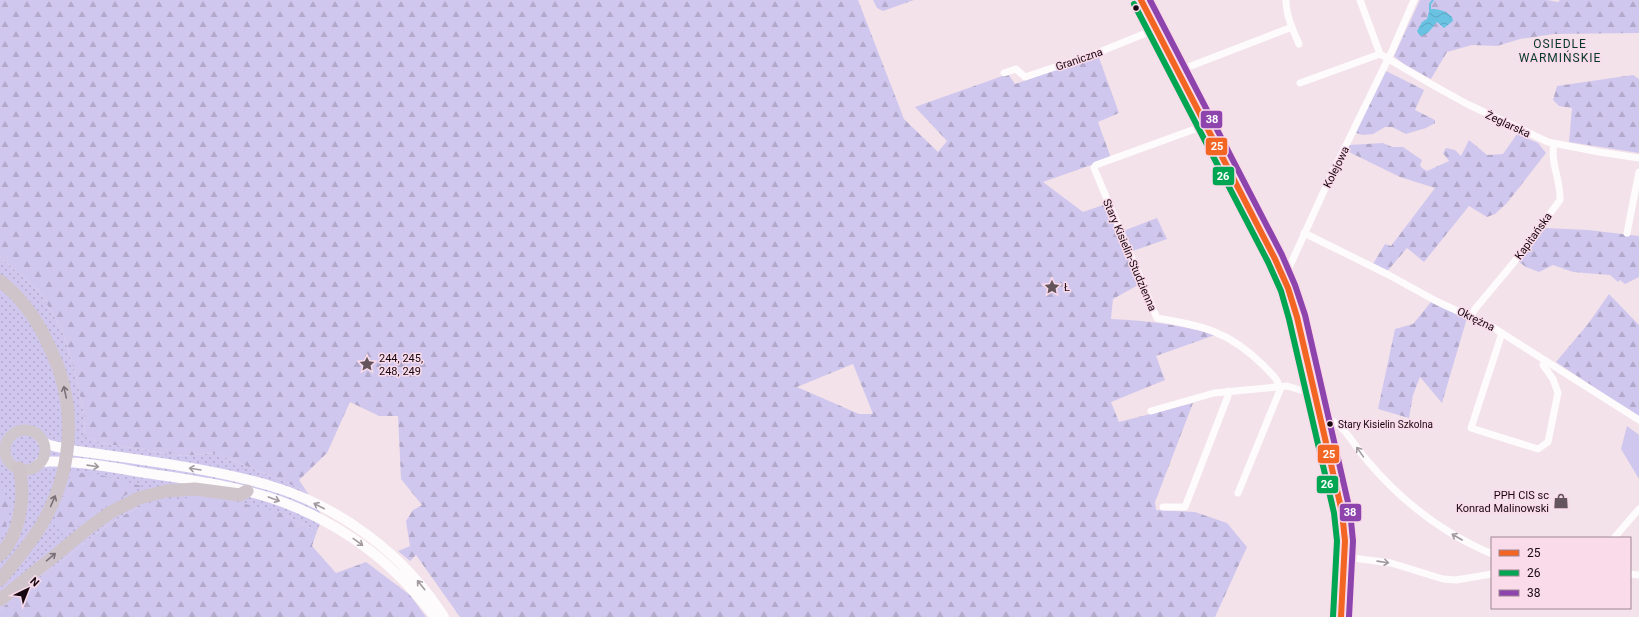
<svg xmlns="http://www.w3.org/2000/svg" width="1639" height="617" viewBox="0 0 1639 617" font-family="Roboto,sans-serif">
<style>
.grass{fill:url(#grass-dots)}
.forest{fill:url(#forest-firs);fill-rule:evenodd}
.pitch{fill:#d0c7ee}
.water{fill:url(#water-waves)}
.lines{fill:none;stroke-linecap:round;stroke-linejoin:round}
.stream{stroke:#6ac2e3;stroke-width:2}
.minor{stroke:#fdfbfc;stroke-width:7}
.tertiary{stroke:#fdfbfc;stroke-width:9}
.secondary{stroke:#fdfbfc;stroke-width:10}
.primary{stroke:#cfc7cb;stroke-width:11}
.motorway{stroke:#cfc4ca;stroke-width:13}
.bus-1-casing{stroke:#fadbea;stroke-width:9}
.bus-2-casing{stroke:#fadbea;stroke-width:9}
.bus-3-casing{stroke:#fadbea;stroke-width:9}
.bus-1{stroke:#f26522;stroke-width:6}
.bus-2{stroke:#00a651;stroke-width:6}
.bus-3{stroke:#8e44ad;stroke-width:6}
.oneway{stroke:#7c6f76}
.oneway2{stroke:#a1999e}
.bus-dot{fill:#170710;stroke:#fadbea;stroke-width:1.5}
.labels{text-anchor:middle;stroke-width:3;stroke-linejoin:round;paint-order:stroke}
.bus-label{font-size:10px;fill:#170710;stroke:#fadbea;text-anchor:start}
.street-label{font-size:11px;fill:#170710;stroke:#fadbea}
.poi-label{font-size:11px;fill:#170710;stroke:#fadbea;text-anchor:start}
.neighbourhood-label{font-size:12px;letter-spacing:1px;fill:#033727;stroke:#fadbea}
.line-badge{stroke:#fadbea;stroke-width:1.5}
.badge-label{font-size:11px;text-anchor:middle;font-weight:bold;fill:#fff}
</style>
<defs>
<pattern id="grass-dots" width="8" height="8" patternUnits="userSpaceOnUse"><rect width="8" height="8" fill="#d0c7ee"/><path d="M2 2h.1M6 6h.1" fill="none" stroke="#b2a9cb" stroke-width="1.8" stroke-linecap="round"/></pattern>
<pattern id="forest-firs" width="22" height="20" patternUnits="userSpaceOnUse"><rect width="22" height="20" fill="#d0c7ee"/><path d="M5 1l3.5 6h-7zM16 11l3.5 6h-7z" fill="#b2a9cb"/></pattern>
<pattern id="water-waves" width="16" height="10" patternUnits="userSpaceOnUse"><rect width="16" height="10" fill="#6ac2e3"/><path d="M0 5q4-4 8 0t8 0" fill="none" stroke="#5ba5c2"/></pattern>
</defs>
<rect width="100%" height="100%" fill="#f3e2ea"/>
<!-- grass -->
<path class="grass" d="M0,257L40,292L63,332L76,376L85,419L84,436L101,443L183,456L215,453L283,481L307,492L323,517L317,531L279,512L141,505L106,526L63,560L31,583L0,610Z"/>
<!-- forest -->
<path class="forest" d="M0,0H858L904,119L938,152L947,141L915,107L1008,74L1015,84L1098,55L1119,113L1098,122L1111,158L1043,182L1083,212L1106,204L1123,231L1157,218L1167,239L1127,253L1140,284L1113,299L1111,319C1149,321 1179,324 1215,335L1156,356L1165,380L1111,402L1119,422L1193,403L1155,502L1156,510L1195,512L1227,523L1247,547L1215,617H460L416,555L410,561L398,551L410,546L406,521L413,510L422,505L401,479L398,416H379L350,402L327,453L299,480L307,492L283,481L215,453L183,456L101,443L84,436L85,419L76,376L63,332L40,292L0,257ZM853,364L873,414H859L797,387Z
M873,0H914L883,11L877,8Z
M1420,0H1547L1558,2L1560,0H1639V33L1554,34L1520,39L1497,46L1472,45L1447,52L1431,79L1405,65L1394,56Z
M1384,70L1424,90L1415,110L1435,120V123L1426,128L1406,134L1392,127H1385L1373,134L1363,135L1353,132Z
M1633,75L1639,79V153L1569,142L1572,108L1559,106L1553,100L1557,86Z
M1517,134L1538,143L1546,153L1507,203L1495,214L1487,217L1469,206L1424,262L1407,248L1384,275L1370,269L1385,244L1391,246L1435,188L1400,177L1347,151L1349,145L1383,143L1392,147H1403L1422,160L1420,165L1422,168L1427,171L1449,161L1443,153L1446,148L1455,150L1461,156L1469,140L1487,155L1503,154Z
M1546,228L1588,230L1639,236V277L1625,284L1620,280L1618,282L1610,275L1573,272L1553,265L1539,272L1526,267L1515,259Z
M1609,294L1639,325V417L1556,362L1588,324Z
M1431,302L1467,318L1442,403L1420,377L1413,395L1409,418L1378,409L1395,329L1413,324Z
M72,472L97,474L142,486L101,509L65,536C60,532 56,527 55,520C55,510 68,484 72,472Z
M0,486L11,504L4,534L0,539Z
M208,495L279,512L317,531L312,546L336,573L366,562L410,595L426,617H0V610L31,583L63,560L106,526L141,505Z"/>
<!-- pitch -->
<path class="pitch" d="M1627,426L1639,435V479L1621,449Z"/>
<!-- water -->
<path class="water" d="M1431,9C1440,9 1446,11 1452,17L1453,21L1444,28L1437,22C1432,27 1429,35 1420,36L1417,31L1422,22L1427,19L1429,12Z"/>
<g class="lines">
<!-- stream -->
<path class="stream" d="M1430,11V4L1433,0"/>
<!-- minor -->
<path class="minor" d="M1286,0C1286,16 1293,30 1299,44
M1360,0L1380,54
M1380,54L1431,84L1467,104L1548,142L1599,152L1639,158
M1178,71L1292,27
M1004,73L1016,69L1025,77L1097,53L1156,29
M1300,83L1380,54
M1206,125L1096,165L1094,168L1157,318C1203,326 1229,331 1264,366C1271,374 1279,379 1280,390L1238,493
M1304,233L1387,274L1436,301L1494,328L1639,420
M1627,233L1639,172
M1282,273L1288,270L1328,182L1392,51L1414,0
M1471,316L1475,309L1515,261L1560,200C1561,181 1550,163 1554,144
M1502,333L1471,428L1538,449L1548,442L1558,393L1553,379L1543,365L1545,361
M1151,411L1214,393L1287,386L1307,392L1315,391
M1321,419C1339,415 1355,447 1365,458C1399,499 1442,533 1492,554
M1163,507H1185L1228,396V391
M1614,538L1639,509
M1345,557L1391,563L1443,579L1456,580L1492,574
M1630,574L1639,575"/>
<!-- tertiary -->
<path class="tertiary" d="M1141,0L1275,259L1288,288L1297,317L1342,512L1345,541L1341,617"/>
<!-- secondary -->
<path class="secondary" d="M42,441L49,445L71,450C138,460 207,467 271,486C341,507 405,555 444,617
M40,462C70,459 115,468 145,473C186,479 228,485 268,497C315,512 361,539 397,574C411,587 423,602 435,617"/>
<!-- primary -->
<path class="primary" d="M5 450a20 20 0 1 1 40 0a20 20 0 1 1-40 0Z"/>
<!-- motorway -->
<path class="motorway" d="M0,281C22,298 38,321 49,346C78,404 74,468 42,524C30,544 15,562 0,580
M0,555C20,535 26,495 19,468
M0,600L90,527L111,512L139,498L166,491L195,489L240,495L247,491"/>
<defs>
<path id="bus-1" d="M1141,0L1275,259L1288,288L1297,317L1342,512L1345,541L1341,617"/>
<path id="bus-2" d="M1134,4L1268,262L1281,291L1289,319L1334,513L1337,541L1333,617"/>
<path id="bus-3" d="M1150,0L1282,255L1295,285L1305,315L1350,511L1353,541L1349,617"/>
</defs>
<!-- bus-1 casing -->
<use href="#bus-1" class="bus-1-casing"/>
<!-- bus-2 casing -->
<use href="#bus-2" class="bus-2-casing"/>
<!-- bus-3 casing -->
<use href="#bus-3" class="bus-3-casing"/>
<!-- bus-1 -->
<use href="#bus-1" class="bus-1"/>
<!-- bus-2 -->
<use href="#bus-2" class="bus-2"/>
<!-- bus-3 -->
<use href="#bus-3" class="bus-3"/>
</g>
<!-- one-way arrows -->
<defs><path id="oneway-shaft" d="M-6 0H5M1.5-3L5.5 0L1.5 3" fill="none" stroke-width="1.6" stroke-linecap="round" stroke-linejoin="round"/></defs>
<g class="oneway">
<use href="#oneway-shaft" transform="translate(65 392) rotate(-102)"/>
<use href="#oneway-shaft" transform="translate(53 501) rotate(-67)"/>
<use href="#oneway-shaft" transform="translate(51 557) rotate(-40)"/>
</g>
<g class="oneway2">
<use href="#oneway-shaft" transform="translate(1360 452) rotate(-125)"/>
<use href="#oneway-shaft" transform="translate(93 466) rotate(8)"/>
<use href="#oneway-shaft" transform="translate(195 469) rotate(-171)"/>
<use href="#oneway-shaft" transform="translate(274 499) rotate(20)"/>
<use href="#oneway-shaft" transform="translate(319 506) rotate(-153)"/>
<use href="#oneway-shaft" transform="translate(1457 537) rotate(-150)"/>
<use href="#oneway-shaft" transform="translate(358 542) rotate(36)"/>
<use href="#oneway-shaft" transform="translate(1383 562) rotate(8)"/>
<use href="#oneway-shaft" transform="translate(421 585) rotate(-129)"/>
</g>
<!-- icons -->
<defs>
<symbol id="sight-bare" viewBox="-9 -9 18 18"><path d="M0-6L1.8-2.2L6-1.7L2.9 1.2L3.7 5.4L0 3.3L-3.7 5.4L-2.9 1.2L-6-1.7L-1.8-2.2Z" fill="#64545c" stroke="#fadbea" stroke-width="2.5" paint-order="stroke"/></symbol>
<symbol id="shop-bare" viewBox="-9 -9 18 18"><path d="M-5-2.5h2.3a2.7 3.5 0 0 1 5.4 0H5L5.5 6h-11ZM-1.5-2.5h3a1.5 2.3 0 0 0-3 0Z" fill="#64545c" stroke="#fadbea" stroke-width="2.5" paint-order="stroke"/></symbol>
</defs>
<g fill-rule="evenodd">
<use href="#sight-bare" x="1041" y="276" width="22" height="22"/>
<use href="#sight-bare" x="356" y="353" width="22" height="22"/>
<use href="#shop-bare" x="1550" y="490" width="22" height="22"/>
</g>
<!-- markers -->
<g class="bus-dot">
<circle cx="1136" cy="8" r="3.5"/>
<circle cx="1330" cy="424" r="3.5"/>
</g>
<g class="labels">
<!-- bus labels -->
<g class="bus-label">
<text x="1338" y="428">Stary Kisielin Szkolna</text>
</g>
<!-- street labels -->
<g class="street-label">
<text transform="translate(1079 59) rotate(-19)" y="4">Graniczna</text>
<text transform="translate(1508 124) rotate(25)" y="4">Żeglarska</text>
<text transform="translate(1336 167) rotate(-64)" y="4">Kolejowa</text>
<text transform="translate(1533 236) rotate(-54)" y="4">Kapitańska</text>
<text transform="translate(1130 255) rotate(67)" y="4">Stary Kisielin-Studzienna</text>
<text transform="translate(1476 319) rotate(26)" y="4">Okrężna</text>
</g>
<!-- poi labels -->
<g class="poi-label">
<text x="1064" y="291">Ł</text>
<text x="379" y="362">244, 245,<tspan x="379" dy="13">248, 249</tspan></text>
<text x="1549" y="499" text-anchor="end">PPH CIS sc<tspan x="1549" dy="13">Konrad Malinowski</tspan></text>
</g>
<!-- neighbourhood labels -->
<g class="neighbourhood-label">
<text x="1560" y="48">OSIEDLE<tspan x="1560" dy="14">WARMIŃSKIE</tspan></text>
</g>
</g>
<g class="line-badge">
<rect x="1200" y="110" width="23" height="19" rx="4" fill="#8e44ad"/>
<rect x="1205" y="137" width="23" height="19" rx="4" fill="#f26522"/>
<rect x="1212" y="166" width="23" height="20" rx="4" fill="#00a651"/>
<rect x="1317" y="444" width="23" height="20" rx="4" fill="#f26522"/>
<rect x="1316" y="475" width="23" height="19" rx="4" fill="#00a651"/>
<rect x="1339" y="503" width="23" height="19" rx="4" fill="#8e44ad"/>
</g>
<g class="badge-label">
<text x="1212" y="123">38</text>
<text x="1217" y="150">25</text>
<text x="1223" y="180">26</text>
<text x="1329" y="458">25</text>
<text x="1327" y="488">26</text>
<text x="1350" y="516">38</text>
</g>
<!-- legend -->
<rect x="1491" y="537" width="140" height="72" fill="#fadbea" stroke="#9f8693"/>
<rect x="1499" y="550" width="20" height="6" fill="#f26522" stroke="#9f8693"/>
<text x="1527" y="557" font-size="12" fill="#170710">25</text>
<rect x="1499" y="570" width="20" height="6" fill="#00a651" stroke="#9f8693"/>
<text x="1527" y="577" font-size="12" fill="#170710">26</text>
<rect x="1499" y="590" width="20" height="6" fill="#8e44ad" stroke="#9f8693"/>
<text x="1527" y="597" font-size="12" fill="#170710">38</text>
<!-- north arrow -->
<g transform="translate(28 589) rotate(43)" stroke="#fadbea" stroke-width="3" paint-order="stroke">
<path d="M0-3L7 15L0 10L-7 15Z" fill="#170710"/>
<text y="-6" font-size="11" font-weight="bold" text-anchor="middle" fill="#170710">N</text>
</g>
</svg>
